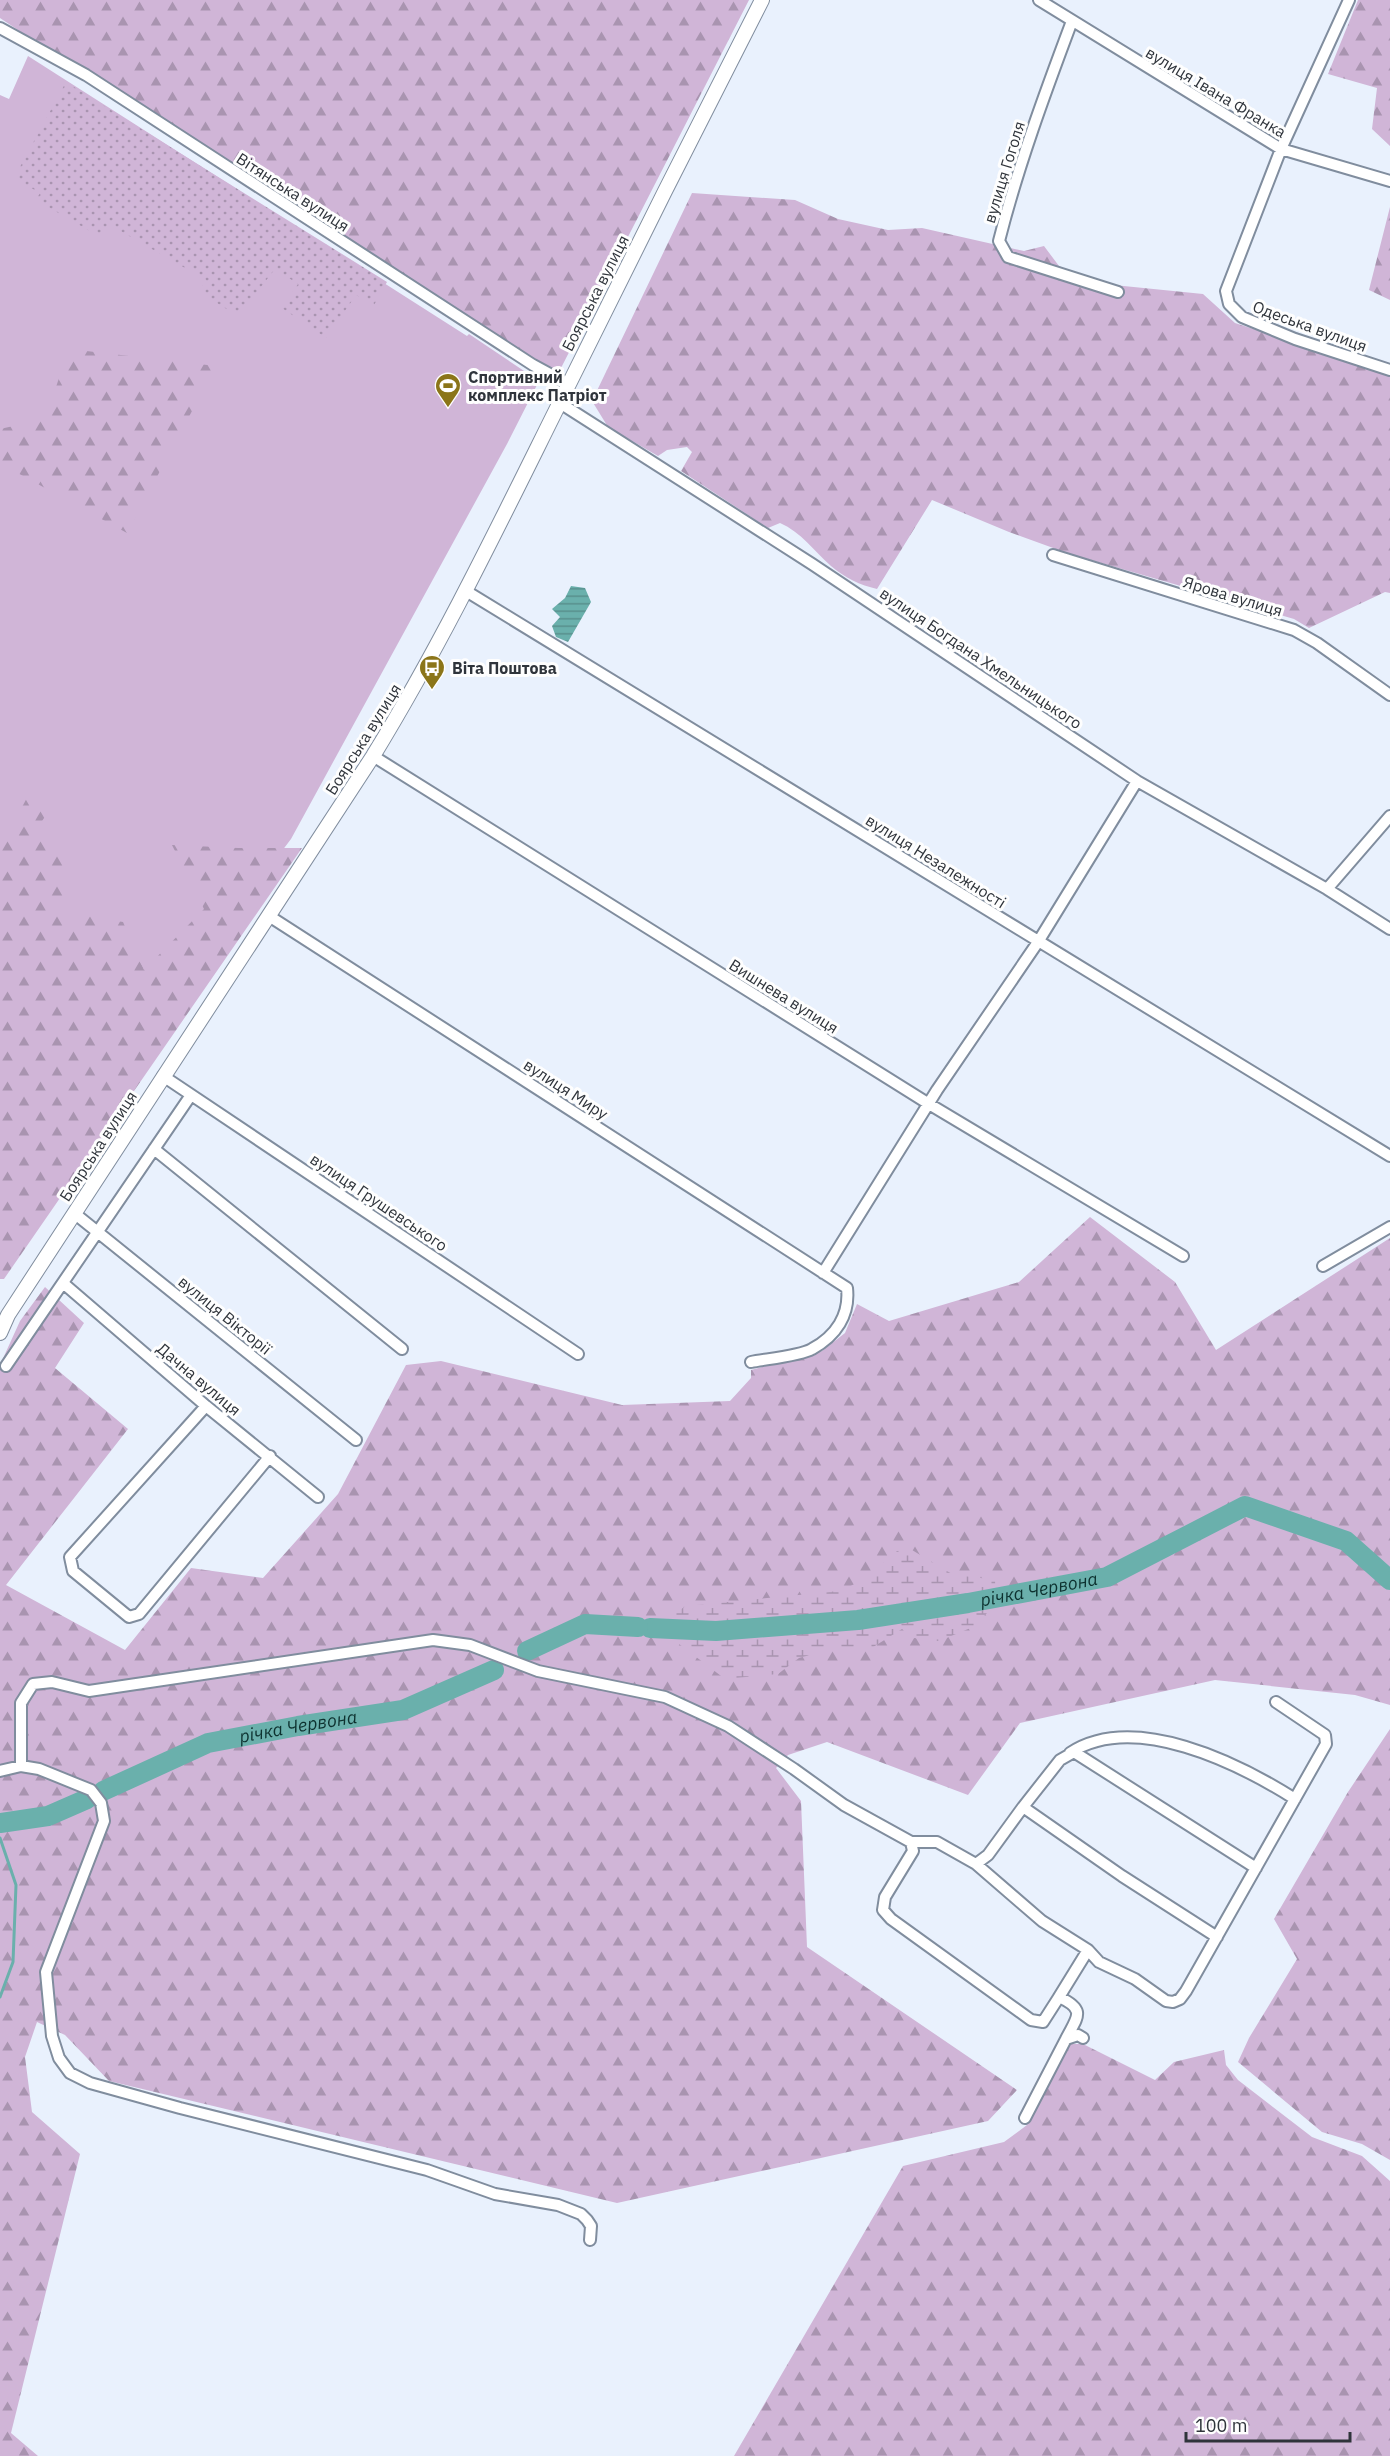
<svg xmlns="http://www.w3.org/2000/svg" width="1390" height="2456" viewBox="0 0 1390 2456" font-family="'IBM Plex Sans',sans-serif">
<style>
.grass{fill:#d0b5d7}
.forest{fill:url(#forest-firs)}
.wetland{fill:url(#wetland-marsh)}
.garden{fill:url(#garden-dots)}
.water{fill:url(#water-rules)}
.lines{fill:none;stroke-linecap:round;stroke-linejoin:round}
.stream{stroke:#6ab0ac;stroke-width:3}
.river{stroke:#6ab0ac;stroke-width:20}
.minor-casing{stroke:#808d9e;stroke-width:14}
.tertiary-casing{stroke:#808d9e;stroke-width:16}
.minor{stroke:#fff;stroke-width:10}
.tertiary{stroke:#fff;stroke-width:14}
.labels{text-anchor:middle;stroke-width:6;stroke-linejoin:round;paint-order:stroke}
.street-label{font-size:16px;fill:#2f343b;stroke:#fefefe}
.poi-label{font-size:16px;font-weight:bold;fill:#2f343b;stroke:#fefefe;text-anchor:start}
.water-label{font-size:18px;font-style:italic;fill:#0d312f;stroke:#fefefe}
</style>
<defs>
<pattern id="forest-firs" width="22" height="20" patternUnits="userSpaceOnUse" patternTransform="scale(1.5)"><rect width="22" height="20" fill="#d0b5d7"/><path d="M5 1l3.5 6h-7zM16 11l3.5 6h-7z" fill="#a994b0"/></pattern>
<pattern id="wetland-marsh" width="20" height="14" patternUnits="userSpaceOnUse" patternTransform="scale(1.5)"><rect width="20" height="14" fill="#d0b5d7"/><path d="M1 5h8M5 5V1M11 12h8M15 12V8" fill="none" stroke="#a994b0"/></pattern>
<pattern id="garden-dots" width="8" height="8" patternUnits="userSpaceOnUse" patternTransform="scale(1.5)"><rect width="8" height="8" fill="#d0b5d7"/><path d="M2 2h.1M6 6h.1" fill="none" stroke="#a994b0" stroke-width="1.8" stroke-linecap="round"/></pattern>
<pattern id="water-rules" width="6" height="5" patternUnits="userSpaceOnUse" patternTransform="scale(1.5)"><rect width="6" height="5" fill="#6ab0ac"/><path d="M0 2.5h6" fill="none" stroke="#58908d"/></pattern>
</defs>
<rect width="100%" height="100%" fill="#e9f1fd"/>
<!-- grass -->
<path class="grass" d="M28,56L467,336L469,334L539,381L507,444L291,839L0,1225V95L9,99Z"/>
<!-- forest -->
<path class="forest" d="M0,0H749L561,368L534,370L271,199L0,18Z
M1358,0H1390V146L1372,129L1377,88L1328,74Z
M692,193L795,200L838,219L888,230L922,228L1024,251L1044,246L1059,266L1094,283L1203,294L1235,323L1390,373V593L1385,592L1309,628L1294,619L1067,553L1009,532L932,500L877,589C860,585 845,578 831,566C814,551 801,532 780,523L768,528L681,471L692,452L687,447L667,450L658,456L608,427L592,401Z
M1390,207V300L1369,290Z
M69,349L216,366L127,533L14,471L0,467V429L45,419Z
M29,794L46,815L33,835L66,849L64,912L123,922L144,970L204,909L172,845L238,848H302L4,1279H0V836L4,841Z
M1090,1217L1175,1282L1216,1350L1390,1238V1705L1355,1695L1215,1680L1020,1723L968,1795L827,1742L788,1755L776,1768L801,1801L807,1947L1017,2090L988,2121L617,2203L109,2081L65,2035L37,2022L25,2057L32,2112L80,2154L11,2433L38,2456H0V1365L20,1321L45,1287L84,1323L55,1368L128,1429L6,1585L125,1650L191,1568L263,1578L338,1494L406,1365L441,1361L622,1405L730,1401L751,1378V1370L822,1351L845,1333L857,1304L889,1321L1019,1282Z
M1390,1729V2160L1362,2144L1322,2132L1238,2062L1249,2038L1297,1959L1274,1919L1348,1792Z
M1068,2044H1083L1155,2080L1174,2062L1224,2050L1226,2065L1238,2080L1312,2137L1362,2156L1390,2181V2456H734L903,2166L1004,2142L1027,2125Z"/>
<!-- wetland -->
<path class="wetland" d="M912,1550L952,1574L995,1580L996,1604L973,1627L939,1641L914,1638L902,1629L870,1649L828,1650L799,1658L778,1674L725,1679L666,1634L669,1617L686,1606L840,1591L863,1580L897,1551Z"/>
<!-- garden -->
<path class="garden" d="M66,82L387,282L374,305L356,295L326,338L282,308L298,284L275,269L238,316L199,292L206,280L110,225L102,238L36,200L40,193L14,178Z"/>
<!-- water -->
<path class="water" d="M571,586L585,588L591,602L568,642L556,637L552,626L560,617L552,609L565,598Z"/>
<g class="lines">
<!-- stream -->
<path class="stream" d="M0,1838L16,1885L13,1962L0,1997"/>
<!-- river -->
<g class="river">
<path id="s1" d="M650,1628L716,1631L858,1620L968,1603L1107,1577L1245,1506L1346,1541L1390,1580"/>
<path d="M527,1651L585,1624L638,1627"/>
<path id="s2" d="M103,1791L208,1743L298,1726L403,1710L494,1670"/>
<path d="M0,1823L48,1816L87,1799"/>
</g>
<defs>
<path id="minor" d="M1039,0L1281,149L1390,181
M1349,0L1281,149L1226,291L1229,304L1242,317L1295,339L1390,370
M1072,21C1045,93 1018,166 999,241L1008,257L1118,292
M0,28L86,75L533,365L568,384
M560,403L812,564L1137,781L1327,889L1390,929
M1053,555L1294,630L1317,643L1390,695
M466,591L1390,1156
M373,756L929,1104L1183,1256
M1327,889L1390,816
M269,916L847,1288C850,1315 836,1336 812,1349C800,1356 766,1359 751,1362
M163,1076L578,1354
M154,1149L402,1349
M74,1213L356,1440
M1323,1266L1390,1227
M823,1273L937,1090L1038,942L1137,781
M63,1283L206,1406L318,1497
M6,1366L191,1095
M206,1406L70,1557L73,1571L129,1617L139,1614L270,1456
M1070,1753C1134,1711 1238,1763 1295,1799
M21,1766V1703L33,1684L52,1682L89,1691L433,1640L470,1645L538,1671L665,1697L728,1726L794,1769L844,1805L911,1842H937L976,1864L1042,1921L1088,1950L1099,1962L1135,1979L1166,2001L1173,2002L1180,1999L1186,1991L1326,1744L1325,1735L1276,1702
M0,1771L21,1766L39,1769L91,1790L101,1803L104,1821L46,1972L52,2036L59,2058L70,2073L90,2083L180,2108L427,2170L495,2194L558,2205L581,2214L587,2220L591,2226L590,2240
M1023,1807L1060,1760L1074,1752L1256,1868
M911,1842L913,1851L885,1897L883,1910L891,1919L1031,2020L1043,2022L1059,1997
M976,1864L988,1855L1023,1807L1122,1876L1217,1937
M1066,2039C1077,2017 1087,2010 1059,1997L1088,1950
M1025,2118L1066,2039L1078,2035L1083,2038"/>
<path id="tertiary" d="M0,1333L8,1315L373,756C447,635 507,508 570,382C633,254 697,127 762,0"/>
</defs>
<!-- minor casing -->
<use href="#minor" class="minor-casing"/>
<!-- tertiary casing -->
<use href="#tertiary" class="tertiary-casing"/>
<!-- minor -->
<use href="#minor" class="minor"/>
<!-- tertiary -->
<use href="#tertiary" class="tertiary"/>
</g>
<!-- icons -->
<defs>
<symbol id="stadium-pin" viewBox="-11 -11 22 30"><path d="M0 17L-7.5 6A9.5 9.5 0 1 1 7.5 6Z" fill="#8b7519" stroke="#fefefe"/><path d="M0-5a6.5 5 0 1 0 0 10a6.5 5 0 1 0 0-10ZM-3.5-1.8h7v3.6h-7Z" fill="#fff"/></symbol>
<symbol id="bus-pin" viewBox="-11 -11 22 30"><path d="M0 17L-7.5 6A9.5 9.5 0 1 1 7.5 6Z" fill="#8b7519" stroke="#fefefe"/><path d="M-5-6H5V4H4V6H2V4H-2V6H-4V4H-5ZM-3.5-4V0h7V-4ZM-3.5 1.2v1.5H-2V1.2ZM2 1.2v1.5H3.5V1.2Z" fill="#fff"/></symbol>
</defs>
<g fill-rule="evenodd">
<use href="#stadium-pin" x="433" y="371" width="30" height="40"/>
<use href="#bus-pin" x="417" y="653" width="30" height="40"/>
</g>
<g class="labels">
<!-- street labels -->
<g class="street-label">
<text transform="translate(1216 92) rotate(31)" y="6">вулиця Івана Франка</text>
<text transform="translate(1004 172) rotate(-73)" y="6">вулиця Гоголя</text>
<text transform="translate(293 192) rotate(33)" y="6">Вітянська вулиця</text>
<text transform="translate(595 293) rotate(-63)" y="6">Боярська вулиця</text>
<text transform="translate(1310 326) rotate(20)" y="6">Одеська вулиця</text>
<text transform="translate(1233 596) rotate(17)" y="6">Ярова вулиця</text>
<text transform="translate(981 658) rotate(34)" y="6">вулиця Богдана Хмельницького</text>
<text transform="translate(363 739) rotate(-58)" y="6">Боярська вулиця</text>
<text transform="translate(936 861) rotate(32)" y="6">вулиця Незалежності</text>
<text transform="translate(784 996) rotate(32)" y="6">Вишнева вулиця</text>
<text transform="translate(566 1089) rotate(33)" y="6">вулиця Миру</text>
<text transform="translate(98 1146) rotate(-57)" y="6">Боярська вулиця</text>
<text transform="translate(379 1202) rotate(34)" y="6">вулиця Грушевського</text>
<text transform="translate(225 1315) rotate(39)" y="6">вулиця Вікторії</text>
<text transform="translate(199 1379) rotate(40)" y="6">Дачна вулиця</text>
</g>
<!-- poi labels -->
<g class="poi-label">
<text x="468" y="383">Спортивний<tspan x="468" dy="18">комплекс Патріот</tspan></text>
<text x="452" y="674">Віта Поштова</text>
</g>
<!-- water labels -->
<g class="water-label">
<text dy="6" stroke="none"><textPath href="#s1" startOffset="392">річка Червона</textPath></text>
<text dy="6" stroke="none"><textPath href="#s2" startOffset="207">річка Червона</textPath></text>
</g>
</g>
<!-- scale -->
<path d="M1186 2432v9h164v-9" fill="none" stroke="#2f343b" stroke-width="3"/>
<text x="1195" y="2432" font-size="18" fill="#2f343b" stroke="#fefefe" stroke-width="4.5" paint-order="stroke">100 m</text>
</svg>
